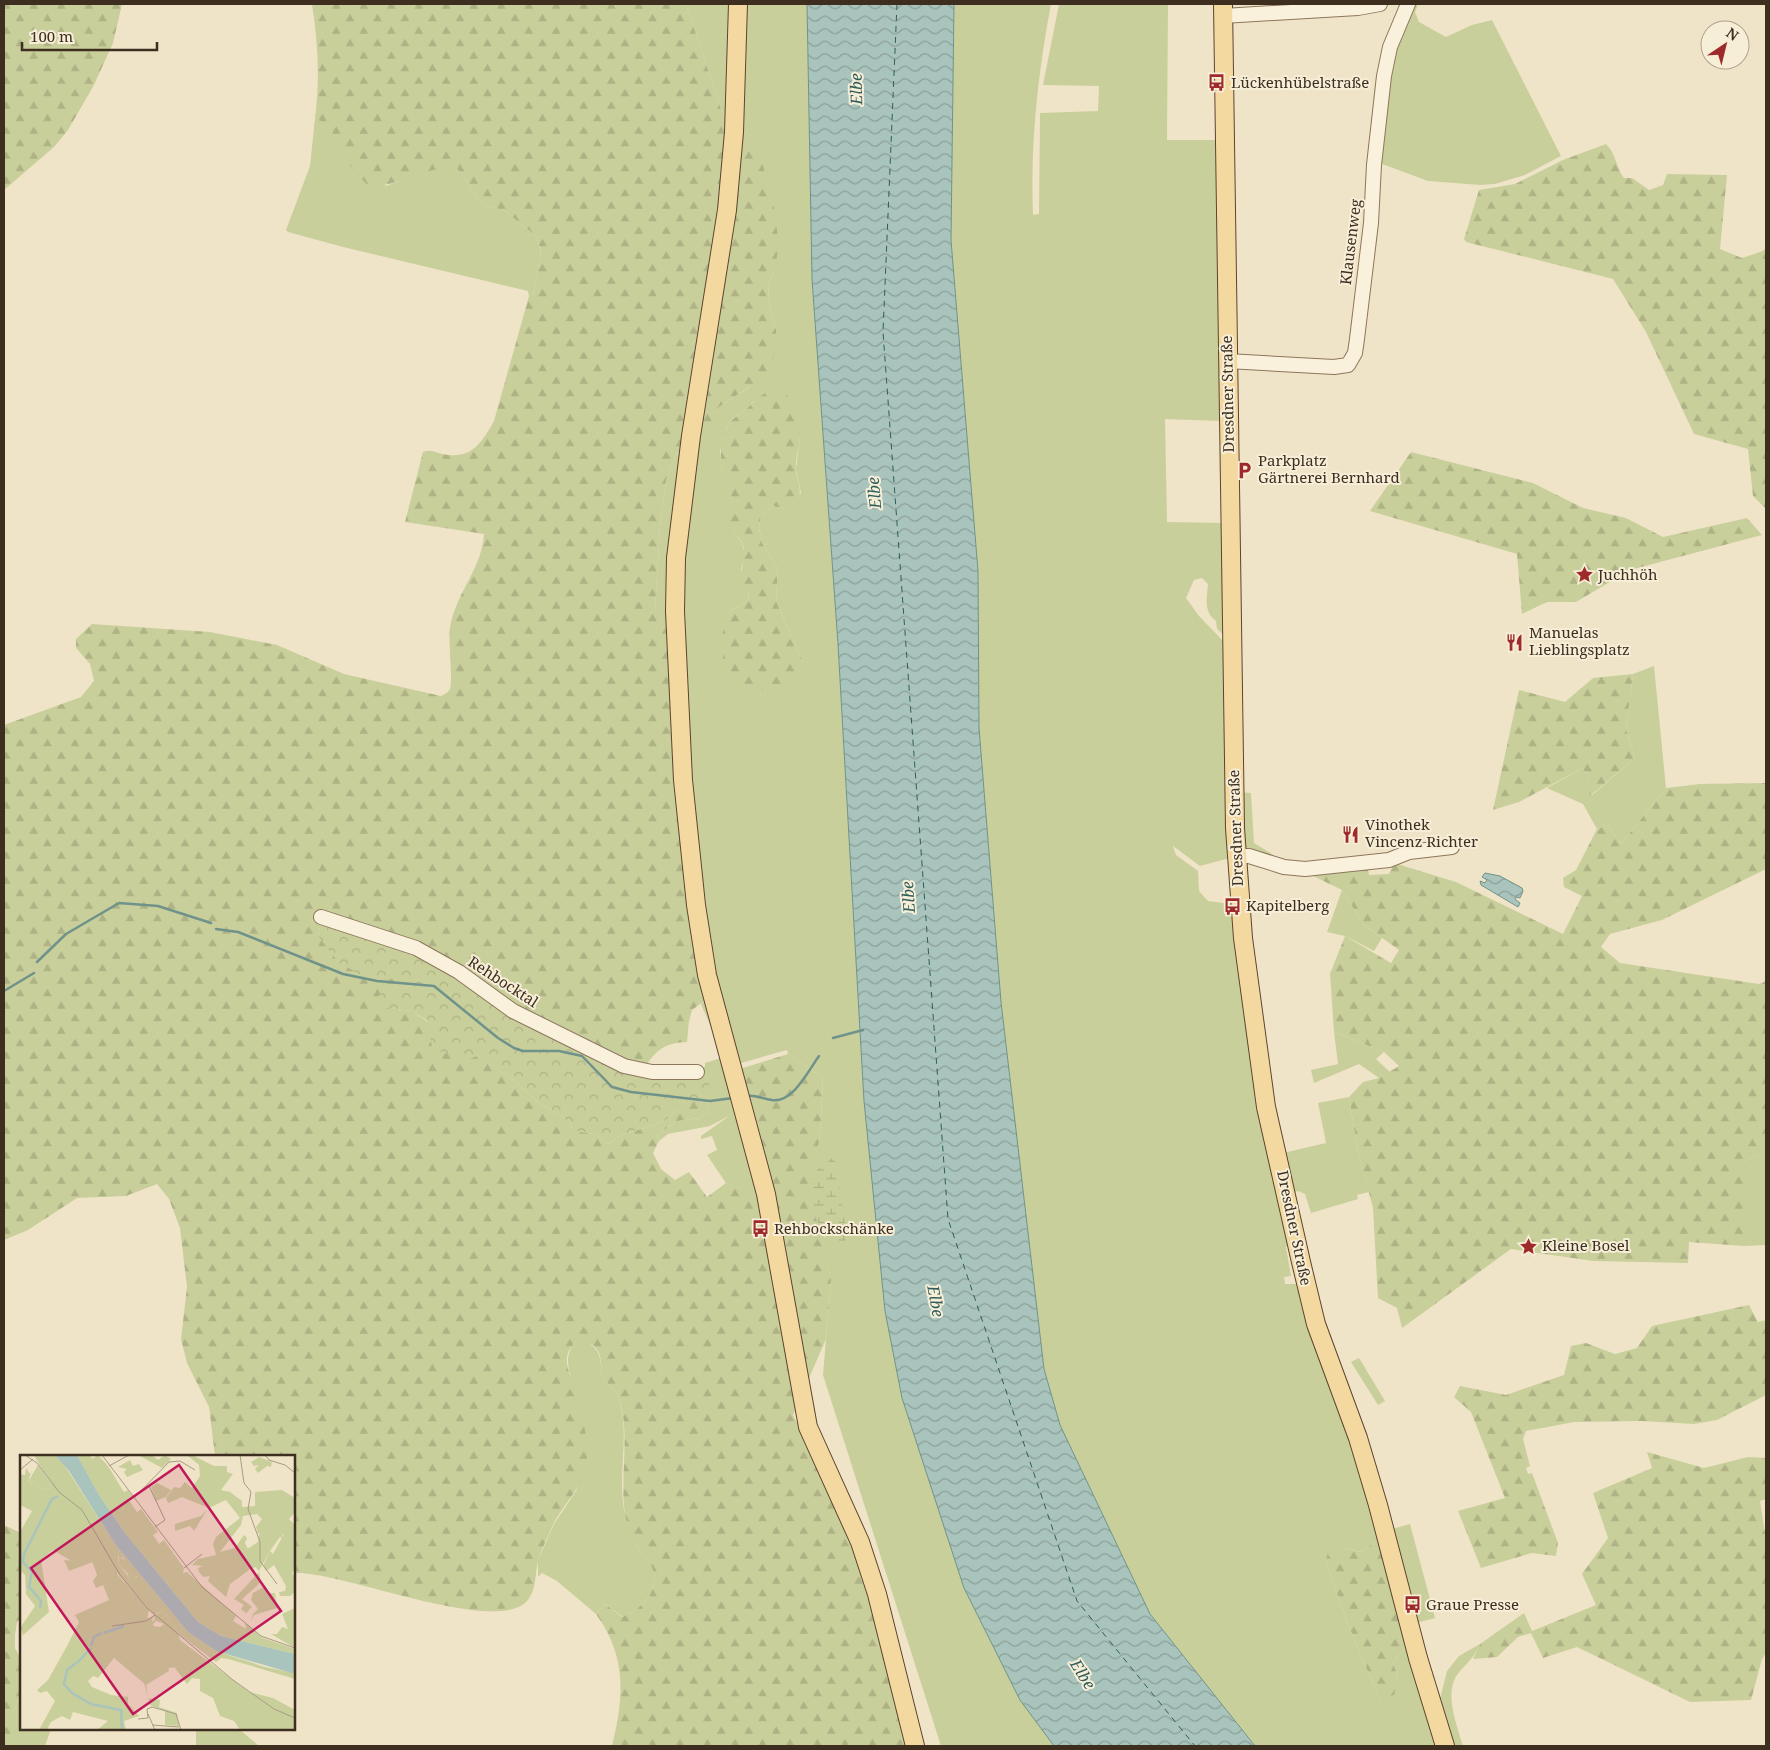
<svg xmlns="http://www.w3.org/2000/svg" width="1770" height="1750" viewBox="0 0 1770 1750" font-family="'Noto Serif',serif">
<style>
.green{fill:#c9cf9b;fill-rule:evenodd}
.forest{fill:url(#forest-firs)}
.wetland{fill:url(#wetland-marsh)}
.park{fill:url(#park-crowns)}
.water{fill:url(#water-waves);stroke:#6f938a}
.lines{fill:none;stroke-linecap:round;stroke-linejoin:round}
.stream{stroke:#6f938a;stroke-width:2.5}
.ferry{stroke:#2f5d5a;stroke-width:1;stroke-dasharray:6 5;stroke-linecap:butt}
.minor-casing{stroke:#8d765c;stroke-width:16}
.major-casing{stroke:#5b4430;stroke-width:20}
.minor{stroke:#faf1dc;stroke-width:14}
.major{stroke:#f3d9a0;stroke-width:18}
.labels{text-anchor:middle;stroke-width:4;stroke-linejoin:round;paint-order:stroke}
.poi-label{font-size:15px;fill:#3d2e20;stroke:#f7eed8;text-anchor:start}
.street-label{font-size:15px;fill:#3d2e20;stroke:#f7eed8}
.water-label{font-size:16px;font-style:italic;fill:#2f5d5a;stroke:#f7eed8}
.inset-river{fill:none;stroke:#a9c4bc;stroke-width:2.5}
.inset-road{fill:none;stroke:#a89b85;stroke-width:1}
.view{fill:#c2185b;fill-opacity:0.15;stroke:#c2185b;stroke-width:2.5}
.inset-edge{fill:none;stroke:#3d2e20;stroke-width:2.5}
</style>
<defs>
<pattern id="forest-firs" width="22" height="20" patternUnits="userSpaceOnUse" patternTransform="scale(1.25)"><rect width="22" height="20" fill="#c9cf9b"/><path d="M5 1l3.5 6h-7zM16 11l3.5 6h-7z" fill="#aeb285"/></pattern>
<pattern id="wetland-marsh" width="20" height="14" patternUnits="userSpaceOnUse" patternTransform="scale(1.25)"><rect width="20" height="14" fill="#c9cf9b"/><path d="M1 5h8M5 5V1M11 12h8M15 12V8" fill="none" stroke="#aeb285"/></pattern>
<pattern id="park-crowns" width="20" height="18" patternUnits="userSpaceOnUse" patternTransform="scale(1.25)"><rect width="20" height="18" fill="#c9cf9b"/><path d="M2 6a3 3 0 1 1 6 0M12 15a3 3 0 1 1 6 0" fill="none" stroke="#aeb285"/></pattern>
<pattern id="water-waves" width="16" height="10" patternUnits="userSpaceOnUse" patternTransform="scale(1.25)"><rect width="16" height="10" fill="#a9c4bc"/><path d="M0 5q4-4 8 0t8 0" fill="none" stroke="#8ba098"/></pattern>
</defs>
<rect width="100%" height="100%" fill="#f0e4c8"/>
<!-- green -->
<path class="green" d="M686,4H807L812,279L838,644L864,1101L885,1311L902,1398L927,1472L1020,1700L1054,1746H941L823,1375L831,1280L820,1232L824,1237L846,1239L835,1158L811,1175L820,1136L823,1078L788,1054L787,1050L734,1065L758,1181L757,1196L726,1183L707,1155L717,1150L712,1136L701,1139V1136L729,1116L710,1126L668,1134L659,1141L657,1135L677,1121L700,1118L708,1112C708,1096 710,1090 706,1074H696L695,1068L705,1067V1063L724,1057L701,1004L707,999L655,609L660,527L666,480L675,457L715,414L719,407L750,387L776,330L769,302L768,284L774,271L734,132L721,109ZM754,401L800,436L796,469L801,493L786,509L773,506L761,515L759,528L762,543L778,568L776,601L801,658L727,613L748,601L749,591L741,569L745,555L742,543L732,530L733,503L730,491L722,472L720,452L727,427L733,418L742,413Z
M954,4H1051C1038,73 1030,144 1033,215L1039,214L1040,113L1098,111L1099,86L1043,85L1059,4H1168L1167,140H1219L1220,421L1165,419L1167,522L1225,523L1224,635L1217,629L1216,621C1203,611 1207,598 1208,584L1202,578L1194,580L1186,598L1199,616L1226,644L1230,858L1200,866L1173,846L1176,855L1198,871L1199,891L1208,901L1232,904L1289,1243L1286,1247L1291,1276L1284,1277L1285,1284H1299L1381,1539L1359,1552L1342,1547L1326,1562L1349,1627L1380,1700L1398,1678L1393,1662L1407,1645L1437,1746H1255L1150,1614L1060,1425L1044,1369L1001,1002L979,728L978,571L951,240Z
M1414,4L1418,5L1415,12L1419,22L1446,37L1472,25L1492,20L1561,156L1525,175L1495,184L1480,185L1428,181L1382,164L1389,74L1395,43Z
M315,118L322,121L330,134L386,186L437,167H456L483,205L505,211L536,236L541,252L533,296H529L528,291L343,247L288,232L286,230L310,166Z
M1654,666L1666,788L1621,844L1608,825L1597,829L1583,804L1547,788L1581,769L1588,774L1591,796L1635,758L1626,729L1633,674Z
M1240,792L1251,793L1254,843L1288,864L1256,854L1242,845Z
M1342,890L1364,925L1382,938L1374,951L1345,936L1327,932Z
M1334,1032L1384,1052L1376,1059L1390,1072L1379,1078L1359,1064L1314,1083L1311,1070L1338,1064Z
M1349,1097L1357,1147L1369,1192L1357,1195L1358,1199L1311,1213L1305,1194L1298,1191L1292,1193L1283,1153L1326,1143L1318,1103Z
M1766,1153V1245L1744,1246V1161Z
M585,1341C601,1348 602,1362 601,1377C605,1382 614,1387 617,1393C632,1432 616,1474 625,1514C627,1524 633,1537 637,1546C645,1561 657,1561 654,1582C652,1599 637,1611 623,1617L605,1604L596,1614L557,1581L542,1573L538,1577V1560L554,1524L576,1491L585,1470L571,1377C567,1364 566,1355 574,1343Z
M1359,1358L1385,1401L1378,1405L1351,1362Z
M1410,1524L1435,1618L1416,1623L1392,1529Z
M1480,1644C1473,1660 1467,1662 1457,1675C1444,1694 1457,1726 1463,1746H1450L1438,1707L1447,1671L1459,1656Z
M21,1692V1729H51L45,1746H13V1714Z
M196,1729H239L259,1746H196Z"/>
<!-- forest -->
<path class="forest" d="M4,4H122L113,43L94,85L68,130L54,147L4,190Z
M312,4H686L721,109L734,132L761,158L774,207L779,246L774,271L768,284L769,302L776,330V350L768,370L757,382L719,407L706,430L687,442L675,457L666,480L660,527L655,609L671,631L707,999L692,1010L689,1021L687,1042C667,1043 658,1048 647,1064L631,1063L516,1007L473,974L433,949L323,914L318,936L417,983V985L409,986L403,990H380L388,1008L412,1011L516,1082L540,1104L562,1116L575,1131L594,1134L608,1144L619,1136L665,1121L687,1098L708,1100V1112L700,1118L677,1121L657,1135L659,1141L653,1153L661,1169L675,1180L689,1172L707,1197L726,1183L757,1195L758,1181L736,1070L788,1054L823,1078L820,1136L810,1183L831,1280L826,1339L793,1415L849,1530L882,1635L910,1746H612C624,1697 627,1657 596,1614L605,1604L622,1617C637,1611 652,1599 654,1582C656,1564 645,1560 637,1546C631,1536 627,1525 625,1514C619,1474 632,1430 617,1393C614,1387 605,1382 601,1377C603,1356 599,1338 574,1343C572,1346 569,1350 568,1353C564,1363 571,1376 574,1386C581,1410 592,1446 585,1471C578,1493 561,1507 552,1527C548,1537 542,1548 539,1558C534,1573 538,1588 527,1601C495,1636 340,1570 294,1573V1456H215L209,1407L187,1363L181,1339L187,1287L180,1228L169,1199L157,1184L126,1196L77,1198L28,1230L4,1240V725L81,697L94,681L90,664L76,648V639L92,624L210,632L277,645L344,674L441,696C444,694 448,693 450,689C453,680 448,642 450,628C455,594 482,569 484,534L405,522L423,452C429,449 435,452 442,454C471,460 481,444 494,421L529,296H533L541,251L536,236L505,211L483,205L456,167C422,167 402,187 368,186L340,154L322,122L315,118C320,80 318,42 312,4Z
M1606,144C1616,153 1616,168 1624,178H1632L1649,190L1663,185L1667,174L1727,175L1720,249L1742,258L1763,251L1766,247V509L1753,496L1748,449L1694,434L1646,332L1613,279L1466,242L1464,239L1479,190L1515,184L1563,160Z
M778,387C793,396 800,417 800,435C800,446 795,458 796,470C798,485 803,489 797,504L786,509L773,506L761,515L759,528L762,543L778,568L776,601L801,658L798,673L791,682L777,688L756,691L743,687L730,676L723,663V623L727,613L748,601L749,591C733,575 748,564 743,545C741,539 735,535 732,530C729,520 734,509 732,499C730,489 724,481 722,471C719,455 721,433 732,420C735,416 741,415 744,411C755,401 763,392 778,387Z
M1411,452L1533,483L1583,508L1626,518L1663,537L1747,518L1762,535L1630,570L1576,602H1547L1522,614L1517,554L1370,511Z
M1633,674L1626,729L1635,758L1590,796L1588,774L1581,769L1519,802L1493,810L1519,690L1565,702L1593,678Z
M1766,783V869L1662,920L1610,934L1601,947L1620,963L1759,984L1766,981V1153L1744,1161V1246L1689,1242L1688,1263L1593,1261L1511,1249L1402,1328L1397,1308L1378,1298L1373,1208L1357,1147L1349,1097L1363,1082L1379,1078L1399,1066L1384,1052L1334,1032L1330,974L1345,936L1391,963L1399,950L1364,925L1342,890L1309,874L1367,864L1369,875L1389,874L1394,863L1456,882L1563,934L1582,896L1564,887L1563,878L1576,870L1597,829L1608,825L1621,844L1666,788L1700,784Z
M1749,1305L1758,1322L1766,1320V1395L1717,1420L1694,1424L1642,1421L1574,1422L1526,1431L1523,1439L1530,1466L1526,1468L1528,1474L1532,1473L1558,1543L1556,1556L1532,1553L1481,1568L1458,1511L1505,1498L1471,1412L1454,1397L1460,1386L1506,1395L1564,1375L1571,1346L1586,1343L1615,1354L1637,1348L1652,1326Z
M1647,1452L1704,1468L1748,1457L1766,1458V1499L1760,1501L1766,1539V1652L1762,1659L1751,1700L1690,1702L1577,1647L1543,1658L1531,1633L1518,1637L1497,1657L1473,1659L1480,1644L1524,1613L1532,1631L1596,1605L1582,1574L1608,1538L1593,1493L1652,1468Z
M4,1525L21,1533V1617L17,1622L15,1635V1648L21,1659V1692L13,1714V1746H4Z
M1381,1539L1407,1645L1393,1662L1398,1678L1394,1695L1380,1700L1349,1627L1326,1562L1328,1551L1342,1547L1359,1552Z"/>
<!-- wetland -->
<path class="wetland" d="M832,1158H835L846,1228V1239L842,1246C814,1241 814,1206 810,1183L811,1175Z"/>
<!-- park -->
<path class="park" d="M323,914L433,949L473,974L516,1007L631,1063L696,1074H706L711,1093L708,1100L687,1098L665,1121L619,1136L608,1144L594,1134L575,1131L562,1116L540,1104L516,1082L477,1056L465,1061L432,1048L428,1021L412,1011L388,1008L379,998L380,990H403L409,986L417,985V983L359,974L338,962L318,936Z"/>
<!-- water -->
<path class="water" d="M807,4H954L951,240L978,571L979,728L1001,1002L1044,1369L1060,1425L1150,1614L1255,1746H1054L1020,1700L964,1588L902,1398L885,1311L864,1101L838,644L812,279Z
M1485,873L1500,876L1522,888L1523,891L1520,898L1516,897L1515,899L1520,903L1518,907L1481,885L1480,881L1485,883L1487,880L1482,877Z"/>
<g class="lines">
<!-- stream -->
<path class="stream" d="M216,929L238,932L343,974L377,981L434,986L498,1038L514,1048L523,1051H559L582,1056L612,1087L631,1092L710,1101L733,1098
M37,962L66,934L119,903L158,906L211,923
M4,991L34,973
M833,1038L863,1030
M745,1096C756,1094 762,1099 772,1100C793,1103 808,1071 819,1056"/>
<!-- ferry -->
<path class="ferry" d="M897,4L883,332L948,1219L1077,1601L1195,1746"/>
<defs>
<path id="minor" d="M1223,16L1358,8L1380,4
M1227,361L1334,367L1348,365L1355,353L1357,339L1371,223L1374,165L1384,76L1390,47L1408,4
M1236,856H1249L1284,867L1305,869L1389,860L1409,852L1452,847
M321,917L416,948L459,972L513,1011L624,1066L652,1072H697"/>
<path id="major" d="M738,4L734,132L727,210L691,436L676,558L675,611L683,780L696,905L707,975L766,1194L808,1427L860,1542L877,1594L915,1746
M1223,4L1235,828L1243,938L1266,1107L1301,1262L1316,1324L1358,1438L1378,1505L1418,1658L1445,1746"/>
</defs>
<!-- minor casing -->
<use href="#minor" class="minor-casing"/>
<!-- major casing -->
<use href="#major" class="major-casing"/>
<!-- minor -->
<use href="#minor" class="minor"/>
<!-- major -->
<use href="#major" class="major"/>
</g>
<!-- icons -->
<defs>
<symbol id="bus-bare" viewBox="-9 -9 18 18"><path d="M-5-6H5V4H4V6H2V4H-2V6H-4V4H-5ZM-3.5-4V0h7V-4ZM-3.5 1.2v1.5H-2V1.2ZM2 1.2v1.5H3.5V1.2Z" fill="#9e2a2b" stroke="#f7eed8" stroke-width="2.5" paint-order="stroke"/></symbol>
<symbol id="parking-bare" viewBox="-9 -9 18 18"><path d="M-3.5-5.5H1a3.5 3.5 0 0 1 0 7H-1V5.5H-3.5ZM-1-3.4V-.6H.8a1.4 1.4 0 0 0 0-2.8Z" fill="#9e2a2b" stroke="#f7eed8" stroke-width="2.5" paint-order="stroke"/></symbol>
<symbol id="sight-bare" viewBox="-9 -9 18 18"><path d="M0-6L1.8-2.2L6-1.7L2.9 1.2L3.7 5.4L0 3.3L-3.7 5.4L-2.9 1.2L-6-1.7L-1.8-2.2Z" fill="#9e2a2b" stroke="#f7eed8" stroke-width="2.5" paint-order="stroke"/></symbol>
<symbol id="restaurant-bare" viewBox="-9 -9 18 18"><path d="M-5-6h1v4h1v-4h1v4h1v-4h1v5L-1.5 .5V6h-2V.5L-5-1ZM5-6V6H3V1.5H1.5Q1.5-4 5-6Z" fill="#9e2a2b" stroke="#f7eed8" stroke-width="2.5" paint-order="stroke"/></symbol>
</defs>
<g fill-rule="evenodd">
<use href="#bus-bare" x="1204" y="70" width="25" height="25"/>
<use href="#parking-bare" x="1232" y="458" width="25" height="25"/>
<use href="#sight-bare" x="1572" y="562" width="25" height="25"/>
<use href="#restaurant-bare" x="1502" y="630" width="25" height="25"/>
<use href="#restaurant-bare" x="1338" y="822" width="25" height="25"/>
<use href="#bus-bare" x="1220" y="894" width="25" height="25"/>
<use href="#bus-bare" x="748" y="1216" width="25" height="25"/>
<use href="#sight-bare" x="1516" y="1234" width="25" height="25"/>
<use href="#bus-bare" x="1400" y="1592" width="25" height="25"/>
</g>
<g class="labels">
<!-- poi labels -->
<g class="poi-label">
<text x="1231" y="88">Lückenhübelstraße</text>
<text x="1258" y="466">Parkplatz<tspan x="1258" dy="17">Gärtnerei Bernhard</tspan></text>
<text x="1598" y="580">Juchhöh</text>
<text x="1529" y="638">Manuelas<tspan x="1529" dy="17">Lieblingsplatz</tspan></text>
<text x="1365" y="830">Vinothek<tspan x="1365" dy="17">Vincenz Richter</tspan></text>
<text x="1246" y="911">Kapitelberg</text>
<text x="774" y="1234">Rehbockschänke</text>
<text x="1542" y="1251">Kleine Bosel</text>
<text x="1426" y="1610">Graue Presse</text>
</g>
<!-- street labels -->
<g class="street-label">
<text transform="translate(1351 242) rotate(-83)" y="5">Klausenweg</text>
<text transform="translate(1228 394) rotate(-91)" y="5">Dresdner Straße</text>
<text transform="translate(1236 828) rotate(-92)" y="5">Dresdner Straße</text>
<text transform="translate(503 982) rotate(33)" y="5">Rehbocktal</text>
<text transform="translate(1294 1228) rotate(78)" y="5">Dresdner Straße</text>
</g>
<!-- water labels -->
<g class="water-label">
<text transform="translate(856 89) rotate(-91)" y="6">Elbe</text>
<text transform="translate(874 493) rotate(-95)" y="6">Elbe</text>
<text transform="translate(908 897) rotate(-94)" y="6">Elbe</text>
<text transform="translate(936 1301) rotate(80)" y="6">Elbe</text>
<text transform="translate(1083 1674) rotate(58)" y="6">Elbe</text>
</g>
</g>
<!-- overview -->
<g transform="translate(20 1455)">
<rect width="275" height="275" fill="#f0e4c8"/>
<path d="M14,0H35L43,8L95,89L168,177L196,196L245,212L269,217L275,219V224L208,204L201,203L196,207L160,180L143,155L135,159L144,169L136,166L132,170L135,165L133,159L95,115V96L69,74L41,40L44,28L23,5L19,9ZM98,101L104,103L105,113L117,122L113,127L98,109ZM57,0H70L72,4L78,0L88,11L102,34L104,37L108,35L112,41L108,44L117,57L121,54L138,77L133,80L139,89L144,85L164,113L163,118L167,117L216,161L213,166L226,174L225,168L243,183L275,194V199L201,181L178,167L105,78L79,40ZM132,0L138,5L145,0L151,4L142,13L120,1ZM239,2L252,7L251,12L247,11L238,18L235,14L239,10L234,11L231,7ZM110,5L113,11L119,9L123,15L107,22L104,17L107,14L98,12ZM18,10L31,28L30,33L20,35L15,28L8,27ZM137,28L151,35L146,42L136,46L131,32ZM247,73L262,78L263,84L260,82L250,96L239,116L235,112L229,115L221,98L238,87L240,74ZM59,101L70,102L73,107L49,116L44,105L54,106ZM139,191L158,206V212L148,213ZM124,227H126L128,243L140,245L139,252L157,258L159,271L145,270V256L130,250Z" fill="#c9cf9b" fill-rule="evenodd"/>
<path d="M172,0L194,11H207V17L213,19L201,35L210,37L222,46V52L235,51V37L262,35L275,43V57L269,64L275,70V112L272,119L275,121V137L270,141H260L259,137L265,136L266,131L254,110L246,116L243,111L250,96L253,99L264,79L250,84L247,73L238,79L236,72L242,64L237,59L223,61L221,70L200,97L215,93L224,80L227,83L225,88L228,94L221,98L229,115L210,129L206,142L188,126L190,121L183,122L179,117L178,113L183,111L172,110L178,104L196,100L193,89L196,82L220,63L206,45L189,53L162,42L148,48L146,43L154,32L160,33L165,27L172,33L180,21L179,10L168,1ZM23,4L45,29L42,37L54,48L53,52L69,74L91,88L97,99V119L129,155L127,164L92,171L125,174L135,164L133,171L140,172L144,169L135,160L143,155L158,177L160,185L229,237L253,243L275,255V275H220L214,266L200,261L193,243L180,236V224L172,223L167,229L155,213L158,206L139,191L146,202L149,216L126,230L94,203L78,223L73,221L68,226L72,232L91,240L108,242V249L119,261L104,266L106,275H77L88,266L53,257L50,265L42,261L31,267L27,275H19L35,246L27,236L20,238L17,235L28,225L47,191L59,167L55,160L89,145L83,130L76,133L73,126L77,120L71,103L59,101L53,107L33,95L21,105L29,157L0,183L3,180L0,173L15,151L6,139L5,120L0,115V77L12,56L0,50V19L5,20L6,13L10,19L12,15L8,27L15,28L20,35L30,33L31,28L19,9ZM187,55L174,76L170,71L155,76V69L181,61ZM99,100L107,108L105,113L116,121L115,127L110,126L108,119L98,109ZM239,117L241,126L237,131L222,144L232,152L226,158L221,154L224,150L214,144ZM245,131L248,138H255L257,153L234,160L231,166L233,159L238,154L231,145L233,138ZM275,153V193L251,179H257L262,172L268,174L262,159Z" fill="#c9cf9b"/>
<path d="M133,162L132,168L125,174L109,175L92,171Z" fill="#c9cf9b"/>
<path d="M35,0H57L79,40L105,78L178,167L201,181L275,199V219L196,196L168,177L95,89L49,16Z" fill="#a9c4bc"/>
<path class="inset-river" d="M47,0L104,89L162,160L195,184L275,207M20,153L21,146L9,132L12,117L3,107L4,99L32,44L38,41M84,178L104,171M71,191L74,182L82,178M56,208L47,215L44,229L52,238L71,249L101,255L102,275M57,208L71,193"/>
<path class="inset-road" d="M5,0L17,8L39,37L62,55L100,120L127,153L213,225L254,254L275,263M82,0L182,132L241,181L275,193M220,0L224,28L231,37L228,54L240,87V106L257,129M245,0L249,5L265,10L275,18M89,11L109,0M0,15L13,4M129,31L145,65L135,72M114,43L149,7L160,6L175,15M164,113L182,99M92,171L126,166L135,160M128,259L135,275M118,264L128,263L127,254L132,252L156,259L161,275M132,270L159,272"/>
<path class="view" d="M159,10L261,156L113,259L11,113Z"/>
<rect width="275" height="275" class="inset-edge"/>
</g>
<!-- border -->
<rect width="1770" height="1750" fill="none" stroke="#3d2e20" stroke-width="10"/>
<!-- north arrow -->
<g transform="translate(1725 45) rotate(35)"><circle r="24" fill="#f7eed8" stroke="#ada18e"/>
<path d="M0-4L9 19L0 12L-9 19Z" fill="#9e2a2b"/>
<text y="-8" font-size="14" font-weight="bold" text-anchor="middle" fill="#3d2e20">N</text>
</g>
<!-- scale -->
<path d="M22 42v8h135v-8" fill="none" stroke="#3d2e20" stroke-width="2.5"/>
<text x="30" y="42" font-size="15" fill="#3d2e20" stroke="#f7eed8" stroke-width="4" paint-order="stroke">100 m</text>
</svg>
